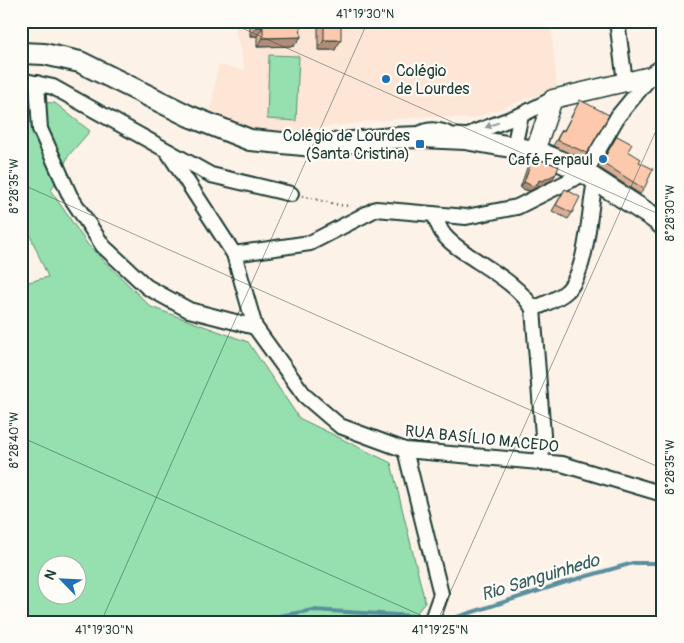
<svg xmlns="http://www.w3.org/2000/svg" width="684" height="643" viewBox="0 0 684 643" font-family="Pangolin,sans-serif">
<style>
.built{fill:#fde6d6}
.green{fill:#96dfae;stroke:#5a8e71;fill-rule:evenodd}
.lines{fill:none;stroke-linecap:round;stroke-linejoin:round}
.stream{stroke:#5c8f9e;stroke-width:4}
.service-casing{stroke:#1f3d34;stroke-width:11}
.minor-casing{stroke:#1f3d34;stroke-width:18}
.tertiary-casing{stroke:#1f3d34;stroke-width:21}
.secondary-casing{stroke:#1f3d34;stroke-width:24}
.path{stroke:#1f3d34;stroke-width:2.5;stroke-dasharray:1 4;stroke-linecap:butt}
.service{stroke:#fdfcf7;stroke-width:7}
.minor{stroke:#fdfcf7;stroke-width:14}
.tertiary{stroke:#fdfcf7;stroke-width:18}
.secondary{stroke:#fdfcf7;stroke-width:20}
.wall{fill:#daad95;stroke:#1f3d34}
.shaded-wall{fill:#b18d79;stroke:#1f3d34}
.building{fill:#fdc9ad;stroke:#1f3d34}
.oneway{fill:#8e9c96}
.ticks{fill:none;stroke:#1f3d34;stroke-width:1;stroke-opacity:0.45}
.poi-dot{fill:#1f6fb2;stroke:#fdfcf7;stroke-width:2}
.labels{text-anchor:middle;stroke-width:4.5;stroke-linejoin:round;paint-order:stroke}
.poi-label{font-size:16px;fill:#1f3d34;stroke:#fdfcf7;text-anchor:end}
.street-label{font-size:16px;fill:#1f3d34;stroke:#fdfcf7}
.water-label{font-size:18px;font-style:italic;fill:#385f60;stroke:#fdfcf7}
.neatline{fill:none;stroke:#1f3d34;stroke-width:2}
.ticks-label{font-size:12px;text-anchor:middle;fill:#1f3d34}
</style>
<rect width="100%" height="100%" fill="#fdf2e8"/>
<filter id="ink" filterUnits="userSpaceOnUse"><feTurbulence type="fractalNoise" baseFrequency=".02" numOctaves="2"/><feDisplacementMap in="SourceGraphic" scale="10" xChannelSelector="R" yChannelSelector="G"/><feConvolveMatrix kernelMatrix="1 2 1 2 8 2 1 2 1" color-interpolation-filters="sRGB"/></filter>
<g filter="url(#ink)">
<!-- built -->
<path class="built" d="M233,21H551L557,88L471,119L427,116L396,119L307,129L306,137L259,131L210,115L218,65L245,70Z"/>
<!-- green -->
<path class="green" d="M269,55L299,56L296,121L267,119Z
M35,102L55,103L90,131L69,155L51,191L88,245L151,307L248,342L299,418L391,463L425,602L410,622H21V284L48,277L21,214V129ZM48,566H78V596H48Z"/>
<g class="lines">
<!-- stream -->
<path class="stream" d="M437,618L451,619L563,583L633,563H655L663,568
M246,622L313,610L430,617"/>
<defs>
<path id="service" d="M417,132C426,124 444,126 453,133"/>
<path id="minor" d="M617,21L625,82
M21,80L53,87L211,175L291,194
M37,83L40,129L70,196L103,246L147,287L189,310L255,327
M465,139L475,132L521,115L553,99
M514,147L521,115
M168,152L234,254L255,327L305,396L340,426L405,450L562,464L663,494
M434,214C437,221 439,229 444,235C450,243 460,249 468,255C489,269 521,287 533,309L543,435L541,463
M234,254L310,243L376,209L466,217L517,207L585,173L618,116L651,76
M533,309C544,304 559,299 567,291C587,272 589,214 594,187L597,181
M405,450L441,594L431,622"/>
<path id="tertiary" d="M535,151L553,99L651,76L663,68"/>
<path id="secondary" d="M21,53L44,54L80,62L189,116L250,140L314,146L392,138L421,137L465,139L535,151L560,161L585,173L653,217L663,225"/>
</defs>
<!-- service casing -->
<use href="#service" class="service-casing"/>
<!-- minor casing -->
<use href="#minor" class="minor-casing"/>
<!-- tertiary casing -->
<use href="#tertiary" class="tertiary-casing"/>
<!-- secondary casing -->
<use href="#secondary" class="secondary-casing"/>
<!-- path -->
<path class="path" d="M302,196L339,205L351,206"/>
<!-- service -->
<use href="#service" class="service"/>
<!-- minor -->
<use href="#minor" class="minor"/>
<!-- tertiary -->
<use href="#tertiary" class="tertiary"/>
<!-- secondary -->
<use href="#secondary" class="secondary"/>
</g>
<!-- wall -->
<path class="wall" d="M250,21H300L294,46L257,47V36H250Z
M318,21H341L335,50H318Z
M580,100L587,153L583,159L553,146L559,135L562,130H564L577,106Z
M617,136L628,151L639,162L644,189L640,194L598,167Z
M533,157L552,180L538,187L536,186L534,189L529,191L520,188L529,162Z
M565,189L572,213L568,219L552,211Z"/>
<!-- shaded-wall -->
<path class="shaded-wall" d="M256,27H263L257,36H250Z
M301,37L294,46L257,47L263,38Z
M324,40H341L335,50H318Z
M556,174L552,180L538,187L536,186L534,189L529,191L520,188L524,182L539,180Z"/>
<!-- building -->
<path class="building" d="M256,21H300L301,37L263,38V27H256Z
M324,21H341V40H324Z
M580,100L609,115L587,153L557,140L562,130L564,131Z
M617,136L632,144L628,151L641,159L639,162L653,169L644,189L602,162Z
M533,157L559,166L556,174L542,181L539,180L538,183L533,186L524,182Z
M565,189L580,197L572,213L556,205Z"/>
<!-- one-way arrows -->
<defs><path id="oneway-solid" d="M-6-.8H1V-3.2L6.5 0L1 3.2V.8H-6Z" transform="scale(1.25)"/></defs>
<use class="oneway" href="#oneway-solid" transform="translate(492 125) rotate(160)"/>
</g>
<!-- ticks -->
<path class="ticks" d="M226,21L663,216M21,45L32,21M21,184L663,469M21,437L436,622M101,622L368,21M437,622L663,115"/>
<!-- markers -->
<g class="poi-dot">
<circle cx="386" cy="79" r="5"/>
<rect x="415" y="139" width="10" height="10" rx="2.5"/>
<circle cx="603" cy="159" r="5"/>
</g>
<g class="labels">
<!-- poi labels -->
<g class="poi-label">
<text x="396" y="76" text-anchor="start">Colégio<tspan x="396" dy="18">de Lourdes</tspan></text>
<text x="410" y="141">Colégio de Lourdes<tspan x="410" dy="18">(Santa Cristina)</tspan></text>
<text x="593" y="165">Café Ferpaul</text>
</g>
<!-- street labels -->
<g class="street-label">
<text transform="translate(482 438) rotate(6)" y="6">RUA BASÍLIO MACEDO</text>
</g>
<!-- water labels -->
<g class="water-label">
<text transform="translate(540 577) rotate(-17)" y="6">Rio Sanguinhedo</text>
</g>
</g>
<!-- margin -->
<rect width="684" height="643" fill="none" stroke="#fdfcf7" stroke-width="55"/>
<!-- north arrow -->
<g transform="translate(62 580) rotate(294)"><circle r="24" fill="#fdfcf7" stroke="#a4b0a9"/>
<path d="M0-4L9 19L0 12L-9 19Z" fill="#1f6fb2"/>
<text y="-8" font-size="14" font-weight="bold" text-anchor="middle" fill="#1f3d34">N</text>
</g>
<rect x="28" y="28" width="628" height="588" class="neatline"/>
<g class="ticks-label">
<text x="365" y="18">41°19'30"N</text>
<text transform="translate(14 186) rotate(-90)" y="4">8°28'35"W</text>
<text transform="translate(670 213) rotate(-90)" y="4">8°28'30"W</text>
<text transform="translate(14 440) rotate(-90)" y="4">8°28'40"W</text>
<text transform="translate(670 467) rotate(-90)" y="4">8°28'35"W</text>
<text x="104" y="634">41°19'30"N</text>
<text x="440" y="634">41°19'25"N</text>
</g>
</svg>
